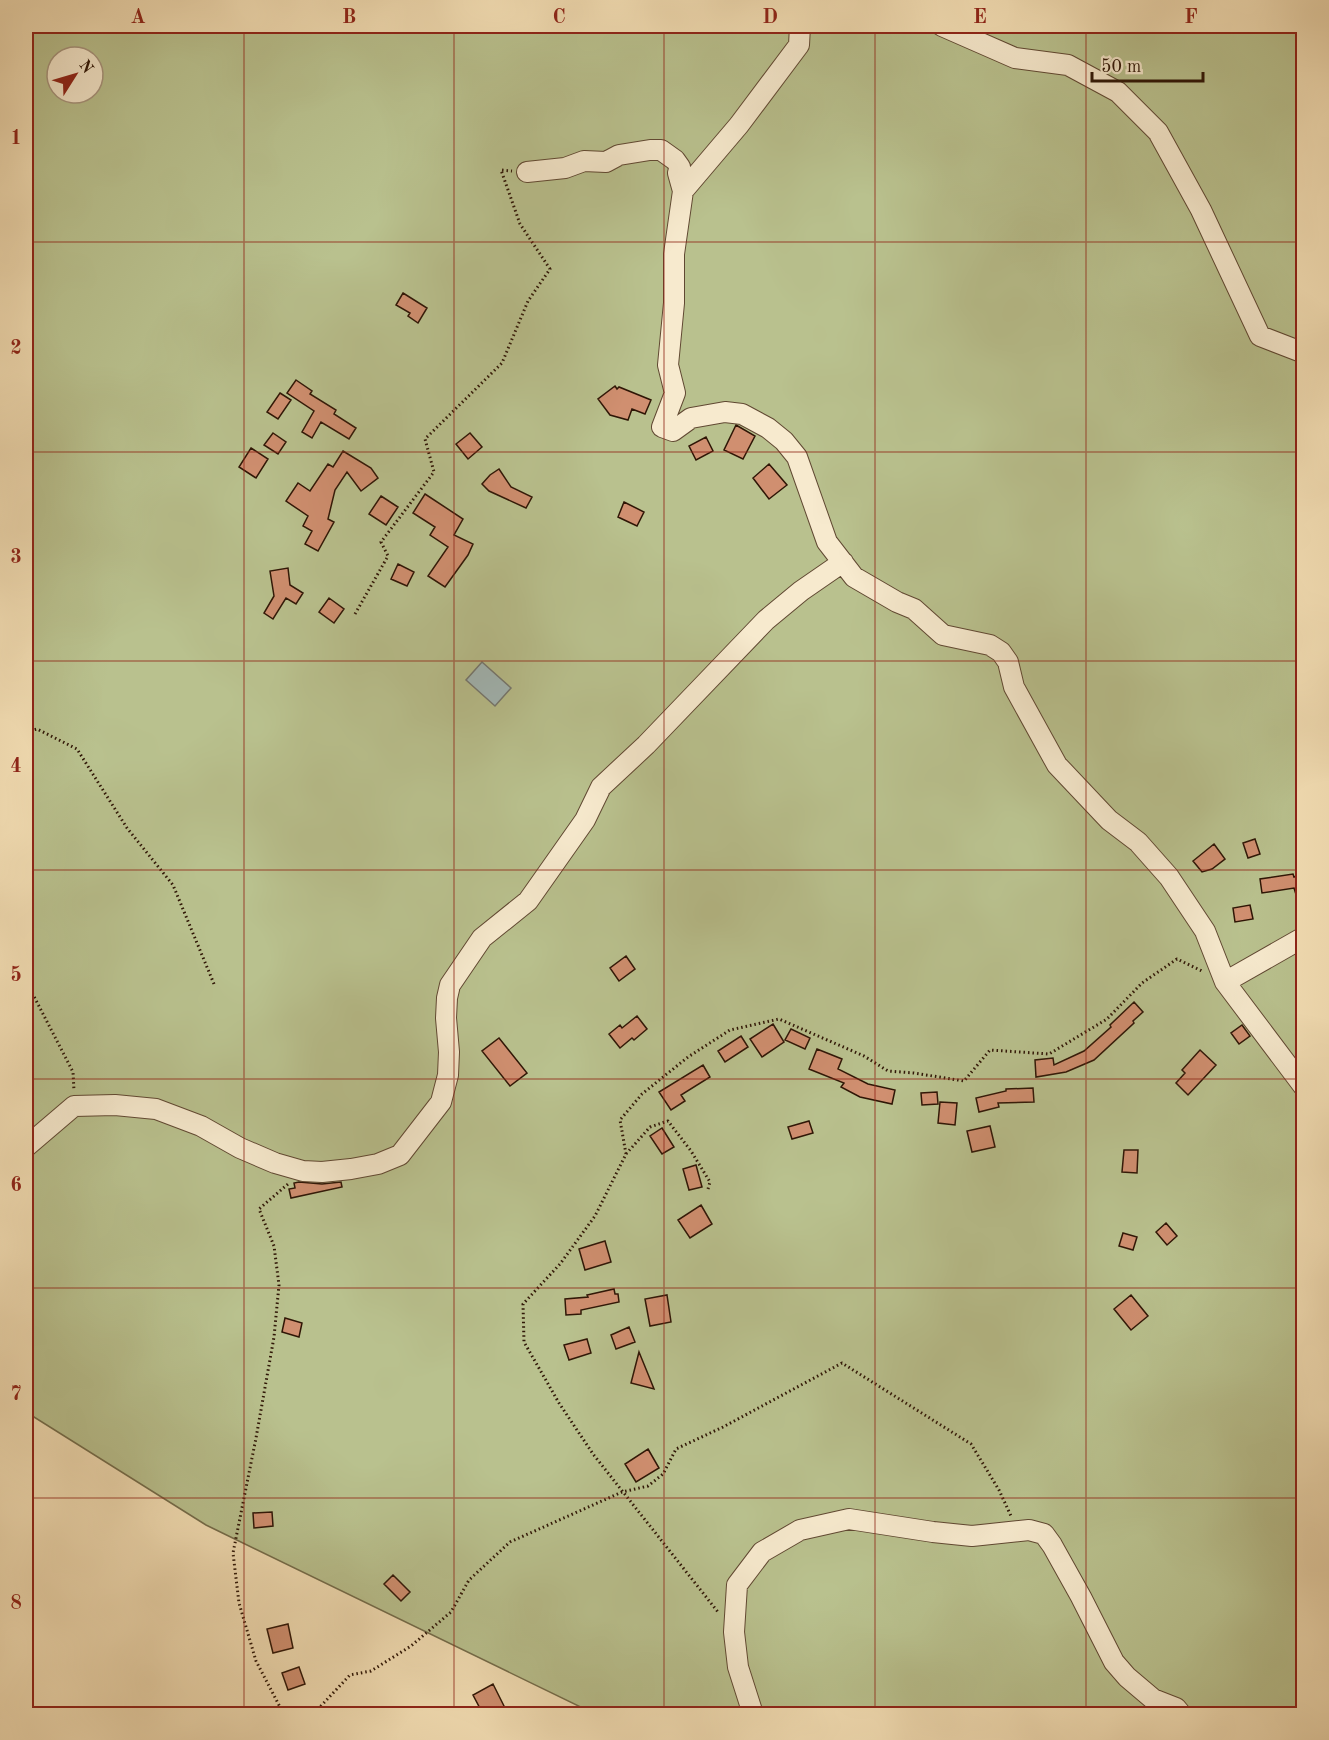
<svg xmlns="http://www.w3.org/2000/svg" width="1329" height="1740" viewBox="0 0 1329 1740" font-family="'Old Standard TT',serif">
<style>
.green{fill:#b9c18e;stroke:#746c4a;stroke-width:1.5;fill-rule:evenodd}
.water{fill:#a2b9b9;stroke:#747871;stroke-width:1.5}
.building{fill:#d08f70;stroke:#2f1606;stroke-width:1.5}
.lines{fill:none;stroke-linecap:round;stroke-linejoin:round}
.minor-casing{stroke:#604832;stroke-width:22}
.path{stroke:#2f1606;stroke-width:3;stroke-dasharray:1.5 3;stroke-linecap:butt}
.minor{stroke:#f7eace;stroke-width:20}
.grid{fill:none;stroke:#8f2418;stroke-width:1.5;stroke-opacity:0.55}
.neatline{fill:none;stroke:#8f2418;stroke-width:2}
.grid-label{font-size:20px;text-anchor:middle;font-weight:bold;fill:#8f2418}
</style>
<rect width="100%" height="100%" fill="#f3deb4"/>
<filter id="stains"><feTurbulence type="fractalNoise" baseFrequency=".00333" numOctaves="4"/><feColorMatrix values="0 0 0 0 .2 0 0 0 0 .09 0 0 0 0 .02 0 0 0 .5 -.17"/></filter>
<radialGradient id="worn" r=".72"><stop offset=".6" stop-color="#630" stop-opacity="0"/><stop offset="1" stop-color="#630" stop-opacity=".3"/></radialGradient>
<!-- green -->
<path class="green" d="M26,26H1303V1714H595L206,1525L26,1412ZM57,57H93V93H57Z"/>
<!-- water -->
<path class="water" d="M482,662L511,688L495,706L466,680Z"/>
<!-- building -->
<path class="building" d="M403,293L427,308L418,323L408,316L410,313L396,305Z
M296,380L312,391L310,394L336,410L334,414L356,428L349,439L321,422L312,438L302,432L314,411L287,393Z
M615,386L617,389L619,387L651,400L645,414L632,409L628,420L610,415L598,399Z
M280,393L291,400L278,419L267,412Z
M736,425L755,436L743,459L724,450Z
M273,433L286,442L278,454L264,445Z
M470,433L482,447L468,459L456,444Z
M706,437L713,451L696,460L689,446Z
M251,448L268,459L256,478L239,467Z
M343,451L371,468L378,478L361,491L347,472L335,490L328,519L334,522L318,551L305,544L312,531L303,526L308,516L286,501L298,483L310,491L328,464L333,467Z
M769,464L787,485L769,499L753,478Z
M499,469L511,487L532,497L526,508L489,491L482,484L490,475Z
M425,494L463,519L454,535L473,544L468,555L445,587L428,576L448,547L430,535L435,527L413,513Z
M381,496L398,507L386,525L369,514Z
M624,502L644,512L637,526L618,517Z
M398,564L414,572L407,586L391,579Z
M288,568L290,585L303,593L296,604L286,598L273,619L264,613L274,596L270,571Z
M329,598L344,609L334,623L319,612Z
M1255,839L1260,854L1248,858L1243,843Z
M1214,844L1225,859L1212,869L1202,872L1193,861Z
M1293,874L1294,877L1304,874V910L1301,911L1294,888L1262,893L1260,879Z
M1250,905L1253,919L1235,922L1233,908Z
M626,956L635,969L619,981L610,968Z
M1134,1002L1143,1012L1133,1021L1134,1023L1094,1060L1066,1072L1036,1077L1035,1060L1053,1058L1054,1065L1084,1051L1111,1027L1110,1025Z
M637,1016L647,1029L634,1040L632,1038L620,1048L609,1034L620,1025L622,1028Z
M773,1024L784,1042L762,1057L750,1039Z
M1242,1025L1250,1036L1239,1044L1231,1033Z
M791,1029L810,1038L805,1049L785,1040Z
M741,1036L748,1047L725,1062L718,1051Z
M499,1038L527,1073L510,1086L482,1051Z
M817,1049L842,1059L838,1069L868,1084L895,1090L892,1104L860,1097L841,1087L844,1083L809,1069Z
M1200,1050L1216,1065L1188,1095L1176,1083L1185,1073L1182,1070Z
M703,1065L710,1077L681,1095L685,1101L671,1110L659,1092Z
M1033,1088L1034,1102L998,1103L999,1107L979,1112L976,1098L1006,1091V1089Z
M937,1092L938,1104L922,1105L921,1093Z
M940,1102L957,1103L955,1125L938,1123Z
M809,1121L813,1133L792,1139L788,1127Z
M990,1126L995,1147L972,1152L967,1131Z
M662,1128L674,1147L662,1154L650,1136Z
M1124,1150H1138L1137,1173L1122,1172Z
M696,1165L702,1187L689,1190L683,1169Z
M299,1182L322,1184L341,1182L342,1187L291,1198L289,1189L295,1188L294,1183Z
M701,1205L712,1224L690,1238L678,1220Z
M1166,1223L1177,1236L1167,1245L1156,1232Z
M1123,1233L1137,1237L1133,1250L1119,1246Z
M605,1241L611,1262L585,1270L579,1249Z
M614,1289L615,1294H618L619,1302L581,1310V1314L566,1315L565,1299L588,1297L587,1295Z
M667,1295L671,1322L650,1326L645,1299Z
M1131,1295L1148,1316L1131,1330L1114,1309Z
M285,1318L302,1323L299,1337L282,1332Z
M629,1327L635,1342L616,1349L611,1335Z
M587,1339L591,1353L569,1360L564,1345Z
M639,1352L648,1374L654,1389L631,1383Z
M648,1449L659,1468L636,1482L625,1464Z
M272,1512L273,1526L254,1528L253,1513Z
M393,1575L410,1592L401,1601L384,1584Z
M288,1624L293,1648L273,1653L267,1629Z
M299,1667L305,1684L288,1690L282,1673Z
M493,1684L508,1714H483L473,1695Z"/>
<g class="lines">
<defs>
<path id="minor" d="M800,26L799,45L739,125L683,191L674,254V303L668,365L675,393L662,427L673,431L691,418L725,412L742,414L768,428L784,441L797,457L827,542L854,577L897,602L914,609L943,635L990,645L1001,652L1008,662L1014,687L1057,765L1109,820L1138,842L1169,877L1205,931L1225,982L1304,1087
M942,26L1015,58L1068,65L1118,92L1158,132L1201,210L1260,336L1304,353
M527,172L565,168L584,161L606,162L619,155L650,150H661L675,160L680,167L678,173L683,191
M1225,982L1304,937
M26,1147L74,1106L115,1105L156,1109L201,1126L240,1148L275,1163L303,1171L322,1172L351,1169L378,1164L400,1155L441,1102L448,1075L449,1052L446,1018L447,998L450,985L482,938L528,901L585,820L601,787L646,745L766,620L801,591L843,562
M753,1714L738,1667L734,1632L737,1585L762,1552L800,1530L849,1519L933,1532L972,1536L1029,1530L1044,1534L1052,1545L1081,1597L1114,1662L1127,1677L1153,1699L1176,1708L1181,1714"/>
</defs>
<!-- minor casing -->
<use href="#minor" class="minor-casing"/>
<!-- path -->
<path class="path" d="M355,614L388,556L381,542L434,472L425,439L502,363L528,301L550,269L520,224L501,170L512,171
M26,732L37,729L77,749L127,828L173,885L214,984
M26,981L73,1072L74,1091
M626,1154L620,1120L642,1094L688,1057L730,1030L779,1019L864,1056L888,1071L914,1073L964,1081L990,1050L1049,1054L1107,1019L1142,983L1177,959L1202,971
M708,1189L710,1182L691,1151L668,1121L650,1127L626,1154L595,1216L560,1264L523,1304L524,1342L559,1403L593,1454L718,1612
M278,1714L280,1707L256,1661L239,1603L233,1553L256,1438L274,1337L279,1285L274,1246L259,1209L288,1184
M316,1714L319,1708L350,1675L371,1671L411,1646L451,1612L469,1580L510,1542L622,1492L648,1486L663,1474L676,1449L723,1427L842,1363L971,1444L999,1490L1011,1516"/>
<!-- minor -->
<use href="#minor" class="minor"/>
</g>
<!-- grid -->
<path class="grid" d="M244,26V1714M454,26V1714M664,26V1714M875,26V1714M1086,26V1714M26,242H1304M26,452H1304M26,661H1304M26,870H1304M26,1079H1304M26,1288H1304M26,1498H1304"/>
<!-- margin -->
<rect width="1329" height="1740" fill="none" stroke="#f3deb4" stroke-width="66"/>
<!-- north arrow -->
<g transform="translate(75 75) rotate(53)"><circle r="28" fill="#f7eace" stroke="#a7957e" stroke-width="1.5"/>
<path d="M0-4.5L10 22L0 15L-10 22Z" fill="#8f2418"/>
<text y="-9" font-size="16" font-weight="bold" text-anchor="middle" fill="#2f1606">N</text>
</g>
<!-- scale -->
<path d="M1092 72v9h111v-9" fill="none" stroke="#2f1606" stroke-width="3"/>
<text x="1101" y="72" font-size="18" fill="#2f1606" stroke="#f7eace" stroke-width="4.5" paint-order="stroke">50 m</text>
<rect x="33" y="33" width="1263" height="1674" class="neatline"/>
<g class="grid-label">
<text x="138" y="23">A</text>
<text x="349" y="23">B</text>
<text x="559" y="23">C</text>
<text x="770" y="23">D</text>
<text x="980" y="23">E</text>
<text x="1191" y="23">F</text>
<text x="16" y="144">1</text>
<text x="16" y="354">2</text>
<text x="16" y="563">3</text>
<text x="16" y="772">4</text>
<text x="16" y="981">5</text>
<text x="16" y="1191">6</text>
<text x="16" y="1400">7</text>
<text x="16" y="1609">8</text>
</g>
<rect width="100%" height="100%" filter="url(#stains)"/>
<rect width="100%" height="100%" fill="url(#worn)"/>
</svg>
